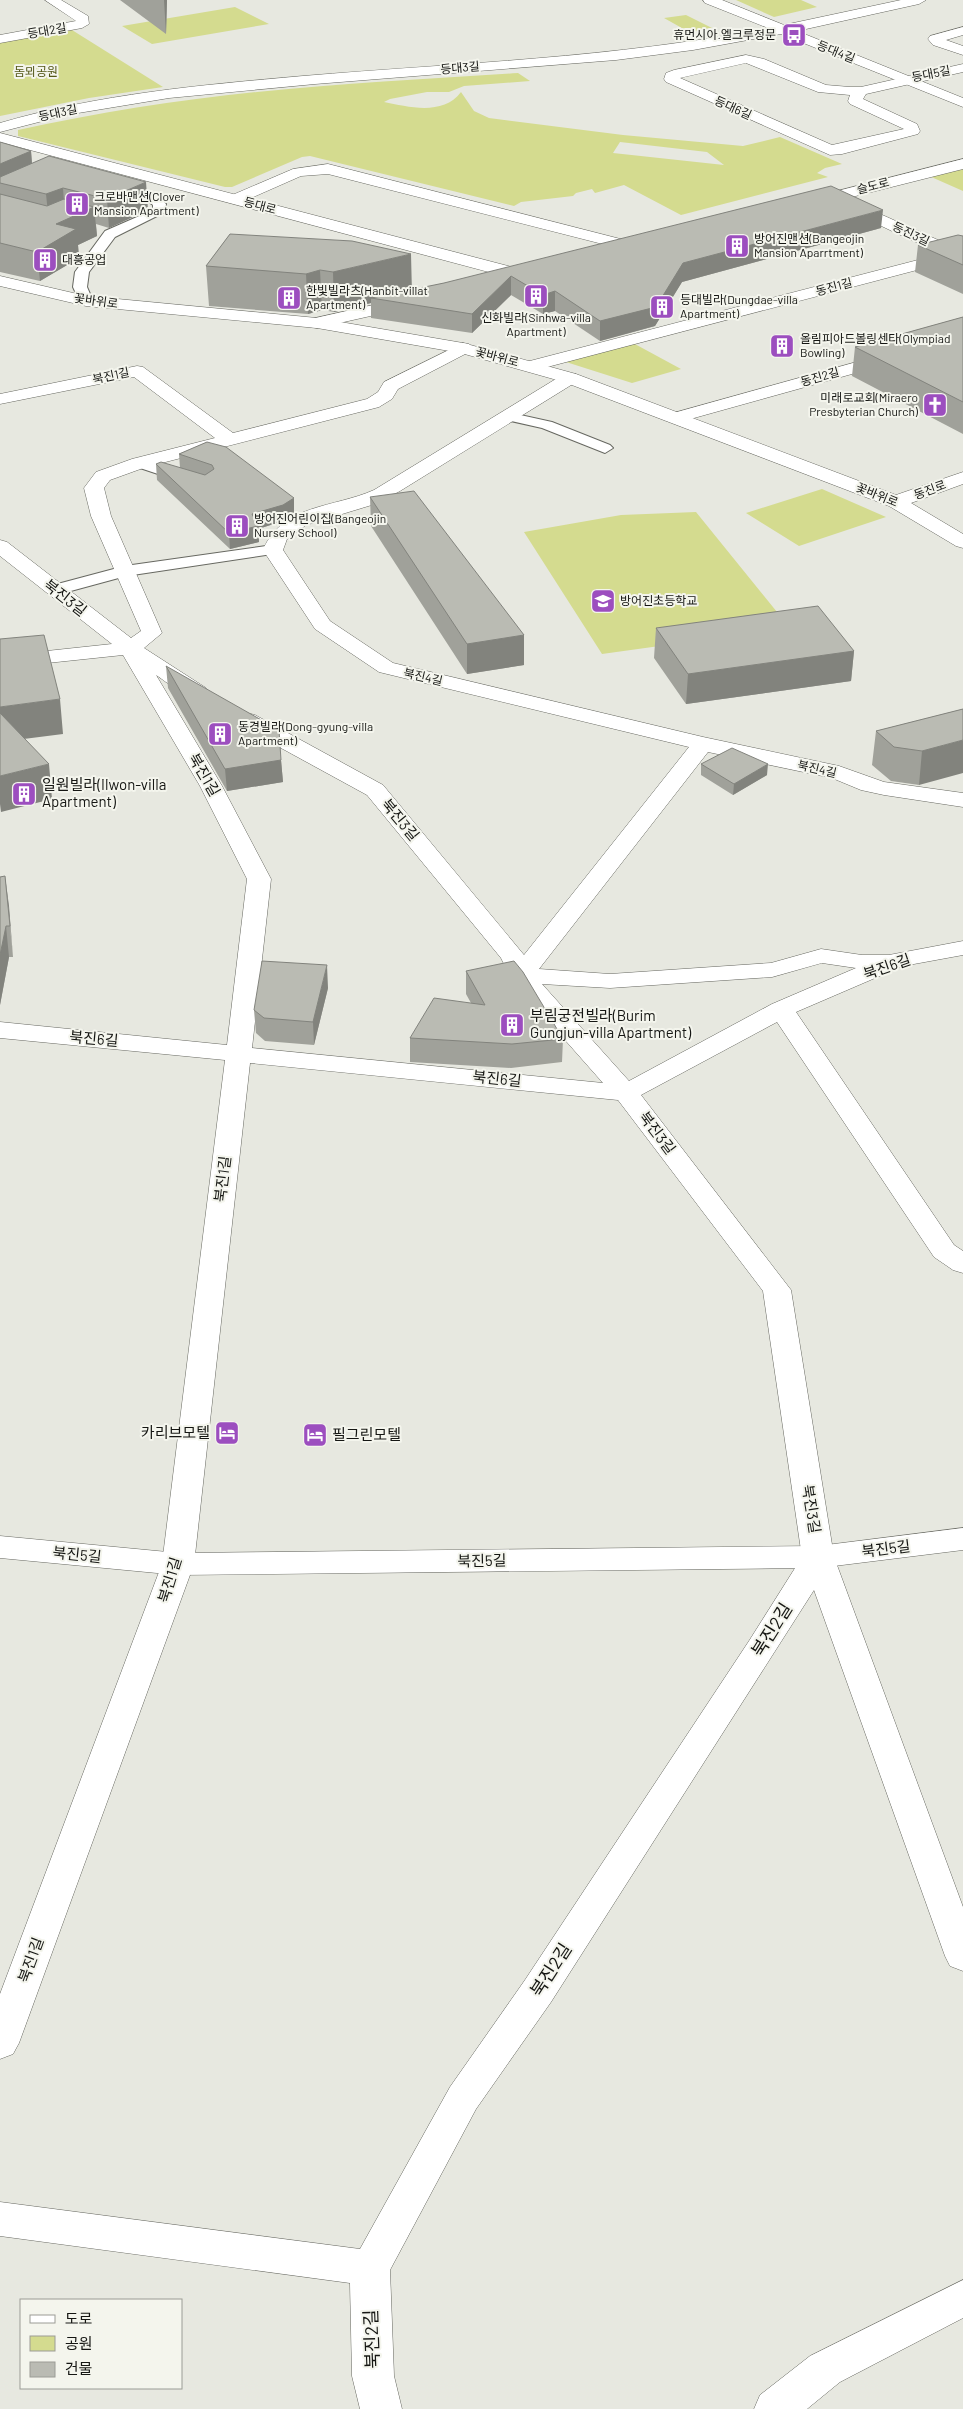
<svg xmlns="http://www.w3.org/2000/svg" width="963" height="2409" viewBox="0 0 963 2409" font-family="Barlow,'Noto Sans KR',sans-serif">
<style>
.green{fill:#d4db8f;fill-rule:evenodd}
.lines{fill:none;stroke-linecap:round;stroke-linejoin:round}
.service-casing{stroke:#676861;stroke-width:2}
.minor-casing{stroke:#676861;stroke-width:1}
.tertiary-casing{stroke:#676861;stroke-width:1}
.service{fill:#fff;fill-rule:evenodd}
.minor{fill:#fff;fill-rule:evenodd}
.tertiary{fill:#fff;fill-rule:evenodd}
.wall{fill:#a0a19a}
.shaded-wall{fill:#82837d}
.building{fill:#babbb3;stroke:#82837d}
.labels{text-anchor:middle;stroke-width:4;stroke-linejoin:round;paint-order:stroke}
.far-street-label{font-size:12px;fill:#151613;stroke:#f4f5ed}
.far-poi-label{font-size:12px;fill:#151613;stroke:#f4f5ed;text-anchor:start}
.far-park-label{font-size:12px;fill:#535718;stroke:#f4f5ed}
.street-label{font-size:15px;fill:#151613;stroke:#f4f5ed}
.poi-label{font-size:15px;fill:#151613;stroke:#f4f5ed;text-anchor:start}
.near-street-label{font-size:18px;fill:#151613;stroke:#f4f5ed}
</style>
<rect width="100%" height="100%" fill="#e7e8e0"/>
<!-- green -->
<path class="green" d="M736,0H801L817,7L774,17Z
M235,7L269,24L152,44L122,26Z
M686,15L712,28L689,32L664,18Z
M72,30L163,87L89,98L0,116V42Z
M518,73L530,81L464,86L449,92H427L390,99L384,102C409,107 443,116 461,92L474,111L489,118L623,135L743,146L780,137L842,164L825,168L817,173L828,177L681,215L624,185L595,193L592,189L576,193L573,196L521,202L514,206L310,156L302,157L232,187H225L18,136V130C97,113 177,100 257,92C344,83 431,79 518,73ZM620,142L707,152L724,165L613,153Z
M963,168V191L929,176Z
M633,343L681,369L632,383L566,362Z
M822,489L886,517L799,546L746,513Z
M696,512L790,628L602,654L524,532L621,515Z"/>
<g class="lines">
<defs>
<path id="service" d="M118,185L157,195L166,204L165,212L115,237L89,272L87,287L93,301L91,304H81L73,287L75,272L105,231L153,210V205L147,201L113,192L112,189L113,186Z
M507,412L552,422L610,445L613,448L605,453L600,451L542,428L502,419L500,416L502,413Z
M139,458L190,475L193,478L185,483L134,466L131,463Z
M273,545L279,547L281,550L279,553L126,576L56,595L50,594L48,590L50,586L125,566Z"/>
<path id="minor" d="M45,0H61L88,16L89,24L82,28L0,43V35L76,21Z
M963,27V35L946,40L963,46V55L933,45L928,39L930,36Z
M746,55L764,59L826,85L850,87H861L963,64V72L866,94L863,99L917,124L920,131L918,134L842,154L830,155L666,82L664,79L666,73L674,70ZM746,63L818,92L850,95L848,101L850,104L904,129L832,145L680,78Z
M963,159V169L812,207L804,202L806,199Z
M328,164L640,244L642,247L640,250L634,252L328,174L301,176L242,202H230L228,199L230,196L293,169Z
M849,200L958,249L963,248V262L955,260L532,371L526,370L523,366L526,362L941,254L843,208L841,205L843,202Z
M409,297L415,298L417,302L415,306L317,328L311,327L308,323L311,319Z
M463,343L469,344L472,348L469,352L398,389L392,399L379,407L146,467L110,480L104,488L111,516L162,633L144,648L206,688L209,693L206,698C188,702 170,684 156,675L222,786L271,879L252,1048L603,1083L512,980L501,958L367,795L239,725L236,720L239,715L247,713L255,715L383,785L524,955L689,747L379,672L315,629L263,550C282,504 334,508 374,490L564,374H576L579,378L576,382L400,491L375,504L306,525L287,539L283,550L330,621L393,663L703,737L839,766L884,782L963,793V807L884,795L861,790L832,778L708,752L539,969L610,974L771,963L821,949L862,955H889L963,941V955L903,966L796,1012L954,1245L963,1251V1273L953,1270L934,1257L777,1022L641,1095L791,1290L834,1557L963,1907V1971L950,1966L945,1956L814,1590L551,2002L476,2109L390,2270L394,2376L402,2409H360L352,2376L350,2283L0,2236V2202L360,2249L450,2087L525,1980L749,1641L802,1557L763,1291L618,1100L250,1063L194,1564L19,2043L13,2054L0,2059V1994L162,1564L225,1060L0,1038V1022L227,1045L247,879L200,786L123,655L0,668V656L112,644L0,556V540L7,542L131,638L141,631L91,516L84,488L96,472L132,459L215,438L134,377L0,404V394L137,366L143,367L233,433L367,399L378,392L384,382ZM822,963L856,968L772,1004L629,1081L542,984L610,988L772,977Z
M889,353L895,354L898,358L895,362L676,423L670,422L667,418L670,414Z
M963,2280V2318L840,2382L807,2409H754L760,2395L810,2356Z"/>
<path id="tertiary" d="M703,0H722L784,25L901,0H926L919,4L797,31L963,98V107L781,34L693,50L616,60L315,84L169,98L66,115L0,132V123C99,94 201,85 303,76C459,63 615,58 768,28L705,3Z
M0,133L527,271L529,275L527,279H515L0,142Z
M0,276L86,296L317,318L463,343L576,374L896,495L963,472V484L911,503L963,534V548L956,546L889,506L564,382L461,353L317,328L86,306L0,286Z
M963,1528V1550L818,1568L178,1575L0,1558V1536L178,1553L818,1546Z"/>
</defs>
<!-- service casing -->
<use href="#service" class="service-casing"/>
<!-- minor casing -->
<use href="#minor" class="minor-casing"/>
<!-- tertiary casing -->
<use href="#tertiary" class="tertiary-casing"/>
<!-- service -->
<use href="#service" class="service"/>
<!-- minor -->
<use href="#minor" class="minor"/>
<!-- tertiary -->
<use href="#tertiary" class="tertiary"/>
</g>
<!-- wall -->
<path class="wall" d="M120,0H167L166,34Z
M0,142L31,151L32,163L148,210L109,228L96,224L97,236L78,245L79,258L40,281L0,272Z
M881,228L682,282L655,326L600,341L555,311L543,314L511,295L472,333L371,318V303L334,312L322,310L308,314L209,306L206,266L230,234L412,290L444,283Z
M963,236V294L915,272L918,245Z
M963,317V434L852,376L855,347Z
M207,442L294,514L283,521L258,529L259,542L230,549L157,480L156,464L180,468L179,454Z
M370,497L524,635V665L467,674L371,526Z
M656,628L854,651L851,681L686,704L654,658Z
M166,666L281,760L283,782L227,791L168,688Z
M963,709L919,785L891,781L872,765L876,731Z
M701,764L767,775L733,795L701,775Z
M5,876L13,957H9L0,1005V877Z
M466,971L563,1039L562,1062L511,1068L410,1062V1038L471,1003L466,994Z
M328,988L314,1045L265,1041L256,1033L254,1010Z"/>
<!-- shaded-wall -->
<path class="shaded-wall" d="M164,0H167L166,34Z
M31,151L33,179L0,183V164Z
M146,182L148,210L109,228L107,199Z
M63,188L65,216L49,223L46,194Z
M94,207L97,236L78,245L79,258L40,281L37,252L56,224Z
M883,210L881,228L682,282L655,326L600,341V321L683,263Z
M411,254L412,294L371,298V303L334,312L333,272Z
M320,270L322,310L308,314L306,274Z
M511,276V295L472,333V314Z
M555,291V311L543,314V295Z
M294,498V514L283,521L258,529L259,542L230,549L229,533L252,514Z
M524,635V665L467,674V644Z
M854,651L851,681L686,704L688,674Z
M60,699L63,734L0,742V707Z
M963,740V773L919,785L922,751Z
M281,760L283,782L227,791L225,769Z
M49,764L52,799L1,812L0,804V776Z
M768,764L767,775L733,795L734,784Z
M5,876L9,906L13,957L10,926Z
M6,926L9,957L0,1005V955Z
M327,965L328,988L314,1045L313,1022Z"/>
<!-- building -->
<path class="building" d="M0,142L31,151L0,164Z
M49,156L146,182L107,199L63,188L46,194L0,183V177Z
M831,186L883,210L683,263L656,307L600,321L555,291L543,295L511,276L472,314L371,298L444,283Z
M0,194L47,206L64,199L94,207L56,224L76,229L37,252L0,243Z
M230,234L352,241L411,254L333,272L320,270L306,274L206,266Z
M958,235L963,236V265L918,245Z
M963,317V402L855,347Z
M207,442L226,447L294,498L283,505L252,514L258,526L229,533L156,464L161,462L205,475L214,469L212,465L179,454Z
M414,491L524,635L467,644L370,497Z
M818,606L854,651L688,674L656,628Z
M44,635L60,699L0,707V639Z
M166,666L279,730L281,760L225,769Z
M963,709V740L922,751L894,747L876,731Z
M0,713L49,764L0,776Z
M732,748L768,764L734,784L701,764Z
M5,876L10,926H6L0,955V877Z
M262,961L327,965L313,1022L264,1018L254,1010Z
M514,961L523,972L563,1039L512,1044L410,1038L434,998L485,1005L466,971Z"/>
<!-- icons -->
<defs>
<symbol id="bus-square" viewBox="-11 -11 22 22"><rect x="-9" y="-9" width="18" height="18" rx="4" fill="#9c4ebf" stroke="#f4f5ed"/><path d="M-5-6H5V4H4V6H2V4H-2V6H-4V4H-5ZM-3.5-4V0h7V-4ZM-3.5 1.2v1.5H-2V1.2ZM2 1.2v1.5H3.5V1.2Z" fill="#fff"/></symbol>
<symbol id="building-square" viewBox="-11 -11 22 22"><rect x="-9" y="-9" width="18" height="18" rx="4" fill="#9c4ebf" stroke="#f4f5ed"/><path d="M-4-6H4V6H1V3H-1V6H-4ZM-2.5-4.3h1.7v1.8h-1.7ZM.8-4.3h1.7v1.8H.8ZM-2.5-1h1.7V.8h-1.7ZM.8-1h1.7V.8H.8Z" fill="#fff"/></symbol>
<symbol id="church-square" viewBox="-11 -11 22 22"><rect x="-9" y="-9" width="18" height="18" rx="4" fill="#9c4ebf" stroke="#f4f5ed"/><path d="M-1.2-6h2.4v3.5h3.3v2.4h-3.3V6h-2.4V-.1h-3.3v-2.4h3.3Z" fill="#fff"/></symbol>
<symbol id="school-square" viewBox="-11 -11 22 22"><rect x="-9" y="-9" width="18" height="18" rx="4" fill="#9c4ebf" stroke="#f4f5ed"/><path d="M0-5L7-2L0 1L-7-2ZM-4 1L0 2.5L4 1V4Q0 6-4 4Z" fill="#fff"/></symbol>
<symbol id="hotel-square" viewBox="-11 -11 22 22"><rect x="-9" y="-9" width="18" height="18" rx="4" fill="#9c4ebf" stroke="#f4f5ed"/><path d="M-6-4.5h1.5V1H6V5H4.5V3h-9V5H-6ZM-4 0a1.8 1.8 0 1 1 3.6 0ZM.5 0V-2.5h3Q6-2.5 6 0Z" fill="#fff"/></symbol>
</defs>
<g fill-rule="evenodd">
<use href="#bus-square" x="780" y="21" width="28" height="28"/>
<use href="#building-square" x="63" y="190" width="28" height="28"/>
<use href="#building-square" x="723" y="232" width="28" height="28"/>
<use href="#building-square" x="31" y="246" width="28" height="28"/>
<use href="#building-square" x="522" y="282" width="28" height="28"/>
<use href="#building-square" x="275" y="284" width="28" height="28"/>
<use href="#building-square" x="648" y="293" width="28" height="28"/>
<use href="#building-square" x="768" y="332" width="28" height="28"/>
<use href="#church-square" x="921" y="391" width="28" height="28"/>
<use href="#building-square" x="223" y="512" width="28" height="28"/>
<use href="#school-square" x="589" y="587" width="28" height="28"/>
<use href="#building-square" x="206" y="720" width="28" height="28"/>
<use href="#building-square" x="10" y="780" width="28" height="28"/>
<use href="#building-square" x="498" y="1011" width="28" height="28"/>
<use href="#hotel-square" x="213" y="1419" width="28" height="28"/>
<use href="#hotel-square" x="301" y="1421" width="28" height="28"/>
</g>
<g class="labels">
<!-- far-street labels -->
<g class="far-street-label">
<text transform="translate(47 31) rotate(-10)" y="4">등대2길</text>
<text transform="translate(836 52) rotate(22)" y="4">등대4길</text>
<text transform="translate(460 68) rotate(-5)" y="4">등대3길</text>
<text transform="translate(931 74) rotate(-11)" y="4">등대5길</text>
<text transform="translate(733 108) rotate(24)" y="4">등대6길</text>
<text transform="translate(58 113) rotate(-12)" y="4">등대3길</text>
<text transform="translate(873 186) rotate(-14)" y="4">슬도로</text>
<text transform="translate(260 206) rotate(15)" y="4">등대로</text>
<text transform="translate(911 234) rotate(25)" y="4">동진3길</text>
<text transform="translate(834 287) rotate(-15)" y="4">동진1길</text>
<text transform="translate(96 301) rotate(8)" y="4">꽃바위로</text>
<text transform="translate(497 357) rotate(15)" y="4">꽃바위로</text>
<text transform="translate(111 376) rotate(-12)" y="4">북진1길</text>
<text transform="translate(820 377) rotate(-16)" y="4">동진2길</text>
<text transform="translate(930 490) rotate(-20)" y="4">동진로</text>
<text transform="translate(877 495) rotate(22)" y="4">꽃바위로</text>
<text transform="translate(423 677) rotate(13)" y="4">북진4길</text>
<text transform="translate(817 769) rotate(13)" y="4">북진4길</text>
</g>
<!-- far-poi labels -->
<g class="far-poi-label">
<text x="776" y="39" text-anchor="end">휴먼시아.엘크루정문</text>
<text x="94" y="201">크로바맨션(Clover<tspan x="94" dy="14">Mansion Apartment)</tspan></text>
<text x="754" y="243">방어진맨션(Bangeojin<tspan x="754" dy="14">Mansion Aparrtment)</tspan></text>
<text x="62" y="264">대흥공업</text>
<text x="306" y="295">한빛빌라츠(Hanbit-villat<tspan x="306" dy="14">Apartment)</tspan></text>
<text x="680" y="304">등대빌라(Dungdae-villa<tspan x="680" dy="14">Apartment)</tspan></text>
<text x="536" y="322" text-anchor="middle">신화빌라(Sinhwa-villa<tspan x="536" dy="14">Apartment)</tspan></text>
<text x="800" y="343">올림피아드볼링센타(Olympiad<tspan x="800" dy="14">Bowling)</tspan></text>
<text x="918" y="402" text-anchor="end">미래로교회(Miraero<tspan x="918" dy="14">Presbyterian Church)</tspan></text>
<text x="254" y="523">방어진어린이집(Bangeojin<tspan x="254" dy="14">Nursery School)</tspan></text>
<text x="620" y="605">방어진초등학교</text>
<text x="238" y="731">동경빌라(Dong-gyung-villa<tspan x="238" dy="14">Apartment)</tspan></text>
</g>
<!-- far-park labels -->
<g class="far-park-label">
<text x="36" y="76">돔뫼공원</text>
</g>
<!-- street labels -->
<g class="street-label">
<text transform="translate(65 598) rotate(38)" y="5">북진3길</text>
<text transform="translate(204 775) rotate(60)" y="5">북진1길</text>
<text transform="translate(400 820) rotate(50)" y="5">북진3길</text>
<text transform="translate(887 967) rotate(-19)" y="5">북진6길</text>
<text transform="translate(94 1039) rotate(5)" y="5">북진6길</text>
<text transform="translate(497 1079) rotate(6)" y="5">북진6길</text>
<text transform="translate(657 1133) rotate(53)" y="5">북진3길</text>
<text transform="translate(223 1179) rotate(-83)" y="5">북진1길</text>
<text transform="translate(811 1509) rotate(81)" y="5">북진3길</text>
<text transform="translate(886 1549) rotate(-7)" y="5">북진5길</text>
<text transform="translate(77 1555) rotate(6)" y="5">북진5길</text>
<text transform="translate(482 1561) rotate(-1)" y="5">북진5길</text>
<text transform="translate(170 1580) rotate(-73)" y="5">북진1길</text>
<text transform="translate(31 1960) rotate(-70)" y="5">북진1길</text>
</g>
<!-- poi labels -->
<g class="poi-label">
<text x="42" y="790">일원빌라(Ilwon-villa<tspan x="42" dy="17">Apartment)</tspan></text>
<text x="530" y="1021">부림궁전빌라(Burim<tspan x="530" dy="17">Gungjun-villa Apartment)</tspan></text>
<text x="210" y="1438" text-anchor="end">카리브모텔</text>
<text x="332" y="1440">필그린모텔</text>
</g>
<!-- near-street labels -->
<g class="near-street-label">
<text transform="translate(772 1630) rotate(-58)" y="6">북진2길</text>
<text transform="translate(551 1970) rotate(-57)" y="6">북진2길</text>
<text transform="translate(372 2339) rotate(-92)" y="6">북진2길</text>
</g>
</g>
<!-- legend -->
<rect x="20" y="2299" width="162" height="90" fill="#f4f5ed" stroke="#9b9c96"/>
<rect x="30" y="2315" width="25" height="8" fill="#ffffff" stroke="#9b9c96"/>
<text x="65" y="2324" font-size="15" fill="#151613">도로</text>
<rect x="30" y="2336" width="25" height="15" fill="#d4db8f" stroke="#9b9c96"/>
<text x="65" y="2349" font-size="15" fill="#151613">공원</text>
<rect x="30" y="2362" width="25" height="15" fill="#babbb3" stroke="#9b9c96"/>
<text x="65" y="2374" font-size="15" fill="#151613">건물</text>
</svg>
